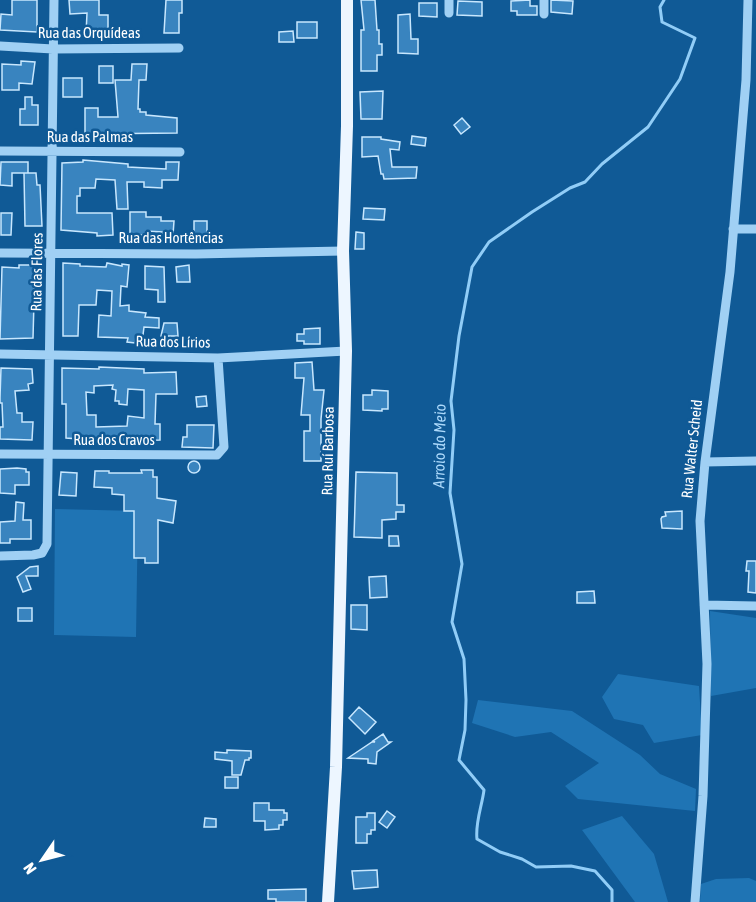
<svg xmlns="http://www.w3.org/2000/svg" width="756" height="902" viewBox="0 0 756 902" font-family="'Asap Condensed',sans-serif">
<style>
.green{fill:#1f74b4}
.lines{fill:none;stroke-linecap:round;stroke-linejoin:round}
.stream{stroke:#91cdf7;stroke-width:3}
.building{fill:#3984bf;stroke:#c8e7fe;stroke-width:1.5;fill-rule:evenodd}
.minor{stroke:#a0d0f4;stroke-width:9}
.major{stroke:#edf6ff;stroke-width:12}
.labels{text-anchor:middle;stroke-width:5;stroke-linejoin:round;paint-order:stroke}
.street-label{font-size:15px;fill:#fff;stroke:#105a96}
.water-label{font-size:16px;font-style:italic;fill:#acd9fb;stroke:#105a96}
</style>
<rect width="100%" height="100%" fill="#105a96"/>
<!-- green -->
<path class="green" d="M55,509L138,511L136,637L54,635Z
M710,611L756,618V688L711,696Z
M618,674L699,686L702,735L654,743L643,725L614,719L602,697Z
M478,700L572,711L640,755L660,774L696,789L695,811L578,799L565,786L599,763L551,732L515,737L472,723Z
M622,816L654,854L668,902H635L582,830Z
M749,878L756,881V902H700L701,884L716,879Z"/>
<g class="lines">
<!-- stream -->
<path class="stream" d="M612,902V890L595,871L571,866L536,867L522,859L500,852L477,839C475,823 482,806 484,790L459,760L465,730L466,700L464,659L452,622L462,564L450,493L454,430L451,401L459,336L472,267L489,242L532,212L570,188L585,182L602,164L648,127L680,79L695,38L662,22L660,7L664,0"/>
</g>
<!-- building -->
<path class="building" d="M12,0H37V32L0,30L1,14L12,15Z
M69,0H99V15H108V31L102,30V34H86L87,13L70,14Z
M166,0H182V13H179V33H164Z
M361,0H375L377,30H379V44H382V55H377V71H361V30H364Z
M530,0V6H537V15H517V11H511V1Z
M551,0L573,1L572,14L551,12Z
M458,1L482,2V16L457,15Z
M419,3H437V17L419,16Z
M410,14L411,39H418V54L398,53V15Z
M297,22H317V38H297Z
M293,31L294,42H279V32Z
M21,61L35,62L32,84L19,83V90H2V64L21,65Z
M132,64H147L146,80H139L138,109H140V112H146V115L177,118V133L85,134V108H98V117H118L115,80H131Z
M99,66H113V83H99Z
M63,78H82V97H63Z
M383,91L382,119H361L360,92Z
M25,97H32V105H38V125H20V109H25Z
M462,118L470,127L461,134L454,125Z
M412,136L426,138L425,146L411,144Z
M362,137H381V139L400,142L399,150L390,149L392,167H417L416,178L384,179L383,174H381L378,156L362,157Z
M83,160L128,164V167L166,169V162H179L178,180H162V188L144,187V182H127L128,209H117L115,180L96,179L95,188H80V196H77V213H112L113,235L97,236V233L61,230L62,163L83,162Z
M1,162H28V173H12V186L0,185Z
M24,173H36L37,185H40L42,226H25Z
M364,208L385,209L384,220L363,219Z
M130,212H146V217H161V221H174L173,235H163V232L146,231V235H130Z
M1,213H12L11,235H1Z
M194,221H207V235H194Z
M356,232L364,233V249H355Z
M63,263L80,264V266L106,267L107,263L122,266V264L129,265L127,287L121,286L120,306L129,305V311L146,313L145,317L159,318V328L144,327L143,335H136L135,343L127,342L128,338L98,337L99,315L111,316L112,291L97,290L96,305H79L78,336H63Z
M19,265H35L33,338L0,339L2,267L19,268Z
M189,265L190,282H177L176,267Z
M145,266L164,267L165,302H158V290L145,289Z
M164,323H177L178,336H161Z
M320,328V344H304V341H297V334H304V329Z
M312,362L314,390H324L321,419V461H304V431H310V415H301L304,378H295V363Z
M99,367L144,369V373L176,372L177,394H156L155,424H160V440L129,441V444H117V439L93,440L66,438V404H62V368L99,369ZM113,385L112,389L116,390L115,401H119V404L127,405L128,389L144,390V418L128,416L127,426L96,427V415H87L86,392L94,393V386Z
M1,368L32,369L33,383L28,384L29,390L15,391L17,413H22V422H33L32,440L0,439V427H3L2,403H0V398Z
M372,390L388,391V409H382V411L363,410V395H372Z
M206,396L207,406L197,407L196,397Z
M187,425H214L213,448L182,447L183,437H187Z
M188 467a6 6 0 1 1 12 0a6 6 0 1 1-12 0Z
M17,468L26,469V472H29V485H15V494L0,493V469Z
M141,470H153V477H157V498L176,501L173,523L158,520V563H145V558H134V511H124V495L112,494V488L94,487L95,471H109V473H142Z
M61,472L77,473L76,496L59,495Z
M356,472L397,473V505H404V512H396V519L382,520V538L354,537Z
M16,502L24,503L23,520H31V539H10V543H0V522L15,521Z
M682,511V529L662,528L661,519L662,517L666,516L665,512Z
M389,536H398L399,546H389Z
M747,561H756V593L748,592L749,571H746Z
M38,566V576H26L31,589L23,592L17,577L30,567Z
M386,576L387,597L370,598L369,577Z
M594,591L595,603H577V592Z
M351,605H367V630L351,629Z
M18,608H32V621H18Z
M359,707L376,722L365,734L349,718Z
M383,734L388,742H391L377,752L376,764L368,763V759L348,758L372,742H375L373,741Z
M227,750L251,751V758H249V760H245L241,775H232V761L215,759V752L227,753Z
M225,777H238V788H225Z
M254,803H269V810H284V813H287V820H283V825H279V829L265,830V821H254Z
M387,811L395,817L387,828L379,822Z
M367,813H375V830H371V834H367V843H356V817H367Z
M205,818L216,819V827H204Z
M377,870L378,887L354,889L352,871Z
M306,889V902H276V899H268V890Z"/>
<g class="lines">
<!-- minor -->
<path class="minor" d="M449,13V0
M544,14V0
M0,46L53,49L179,48
M0,151L180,152
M733,229H756
M0,253L196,254L343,251
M0,354L218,358L346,351
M0,454L217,455L224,447L218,358
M705,462L756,461
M0,556L33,555L42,553L47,544L54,0
M704,605L756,606
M695,902L703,796L707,664L700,521L705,462L730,272L746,80L748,0"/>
<!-- major -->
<path class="major" d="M328,902L336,767L346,351L343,251L347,126V0"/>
</g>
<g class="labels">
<!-- street labels -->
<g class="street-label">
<text x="89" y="38">Rua das Orquídeas</text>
<text x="90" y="142">Rua das Palmas</text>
<text x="171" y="243">Rua das Hortências</text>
<text transform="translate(37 272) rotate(-89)" y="5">Rua das Flores</text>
<text transform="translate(173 342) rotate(1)" y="5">Rua dos Lírios</text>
<text x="114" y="445">Rua dos Cravos</text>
<text transform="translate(692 449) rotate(-84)" y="5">Rua Walter Scheid</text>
<text transform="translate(328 451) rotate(-89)" y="5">Rua Ruí Barbosa</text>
</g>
<!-- water labels -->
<g class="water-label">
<text transform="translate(439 446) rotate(-89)" y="6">Arroio do Meio</text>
</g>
</g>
<!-- north arrow -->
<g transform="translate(42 860) rotate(235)" stroke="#105a96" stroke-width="4.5" paint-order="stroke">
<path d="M0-4.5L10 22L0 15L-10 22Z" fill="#ffffff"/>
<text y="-9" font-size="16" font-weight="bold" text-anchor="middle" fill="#ffffff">N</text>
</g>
</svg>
